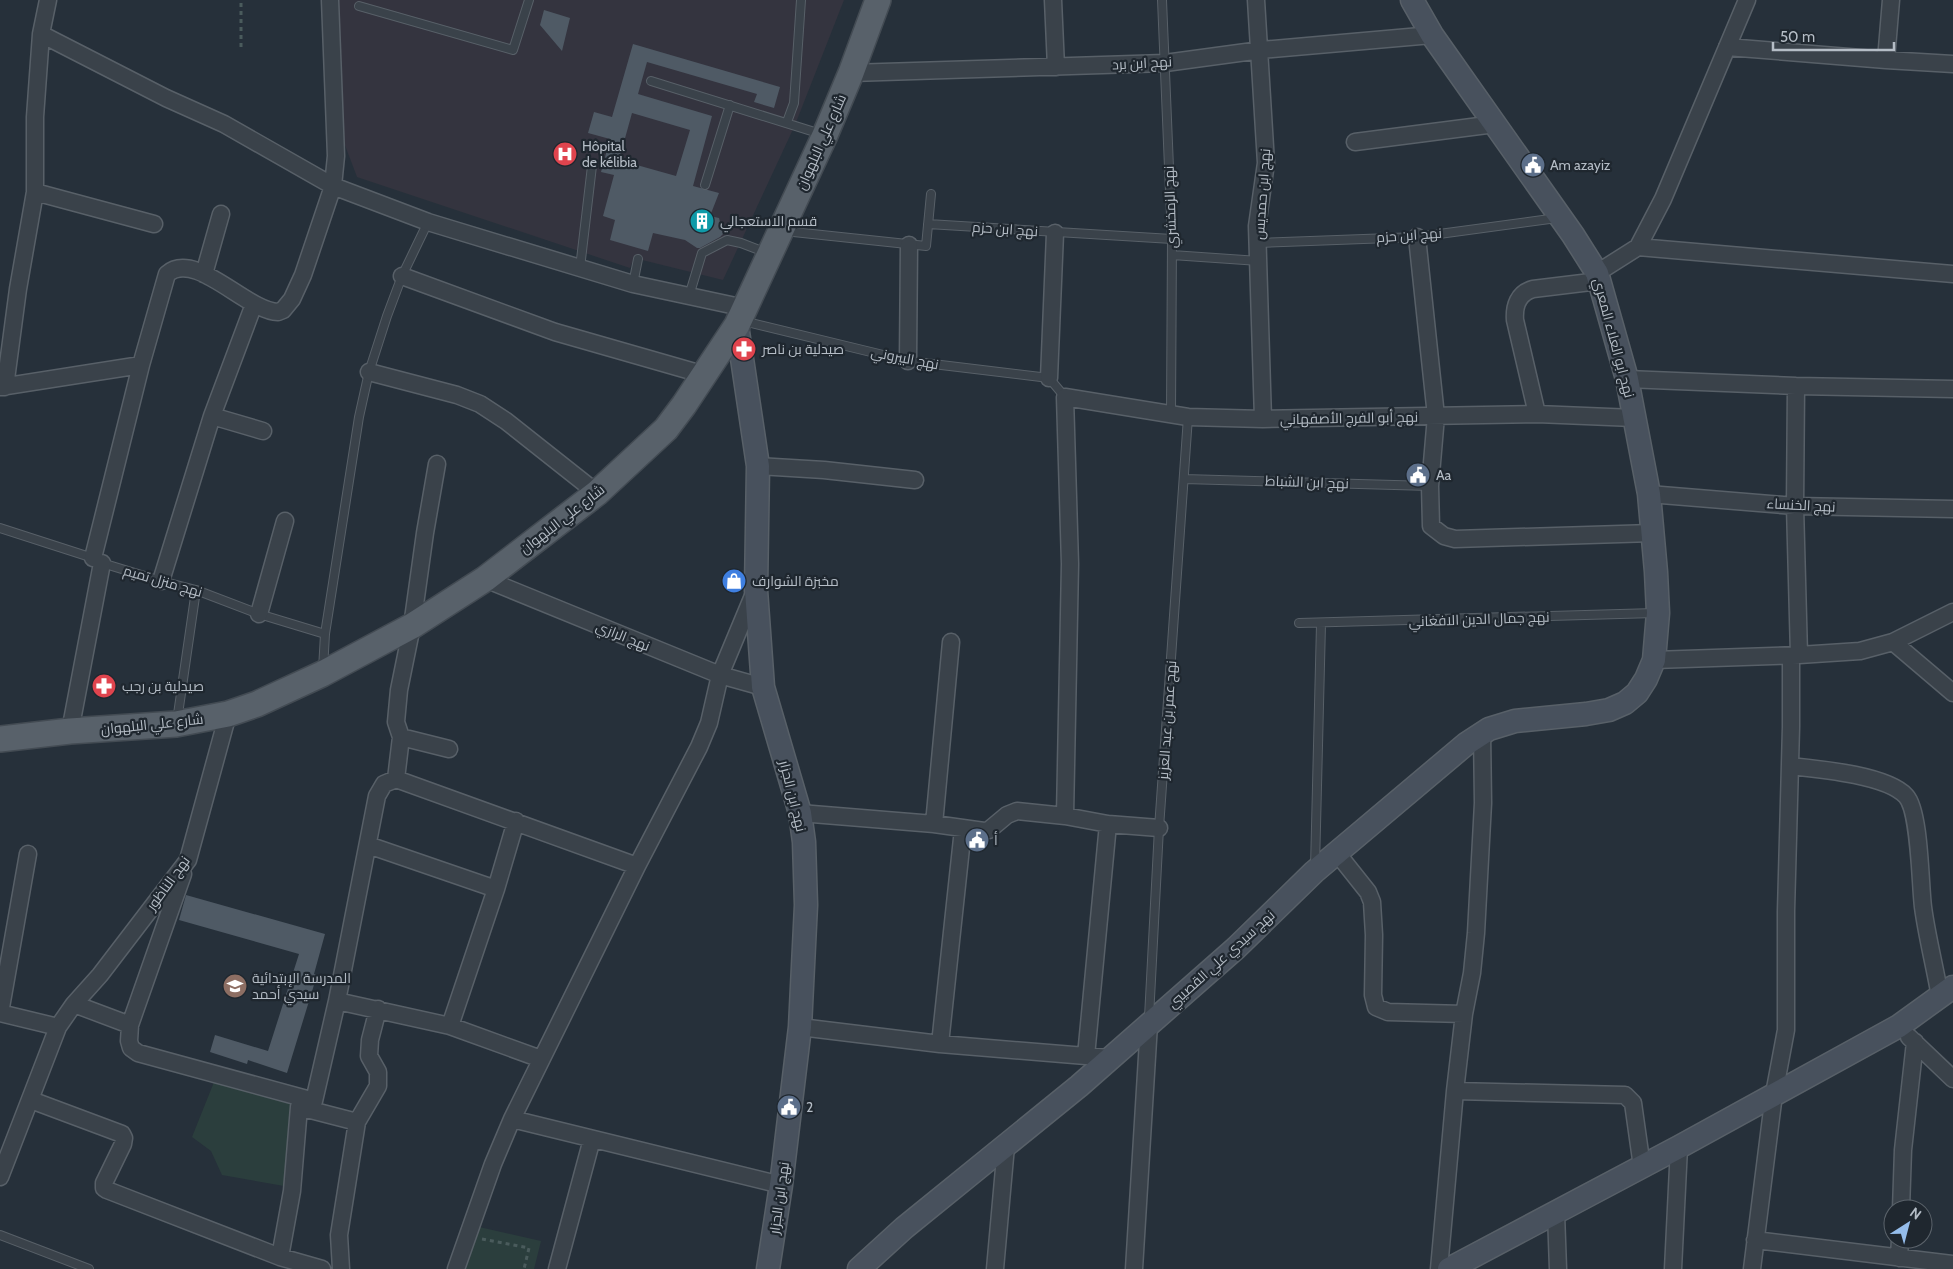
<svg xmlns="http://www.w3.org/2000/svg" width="1953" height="1269" viewBox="0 0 1953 1269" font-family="Cabin,Cairo,sans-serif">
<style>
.medical{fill:#34343f}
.green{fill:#2b3e3d}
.building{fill:#4f5a65;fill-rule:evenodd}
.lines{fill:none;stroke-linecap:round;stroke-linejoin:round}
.lane-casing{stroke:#586068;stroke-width:10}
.street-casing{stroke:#586068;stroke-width:19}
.secondary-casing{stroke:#586068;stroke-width:25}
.primary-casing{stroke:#434b53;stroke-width:28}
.path{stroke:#4a5b5c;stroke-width:3;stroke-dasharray:4 4;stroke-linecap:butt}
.lane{stroke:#3a424a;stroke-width:8}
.street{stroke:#3a424a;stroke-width:16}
.secondary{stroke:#48515d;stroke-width:22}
.primary{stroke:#58616a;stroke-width:25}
.labels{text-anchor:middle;stroke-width:4.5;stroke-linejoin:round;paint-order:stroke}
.street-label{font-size:14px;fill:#b5bdc6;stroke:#1f272f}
.poi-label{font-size:14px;fill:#b5bdc6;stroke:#1f272f;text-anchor:start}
</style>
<rect width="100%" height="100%" fill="#26303a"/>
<!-- medical -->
<path class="medical" d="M322,0H844L795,125L723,280L634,258L630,268L357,177L340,132L322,39Z"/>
<!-- green -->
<path class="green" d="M214,1082L291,1104L284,1186L222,1175L211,1151L192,1137Z
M466,1224L541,1241L534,1269H452Z"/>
<!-- building -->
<path class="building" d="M544,10L570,18L562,51L540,25Z
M633,44L780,87L774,108L754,102L757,94L647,62L638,94L712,116L693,186L719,193L710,216L719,218L723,234L720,237L700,248H697L685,240L653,233L648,251L610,240L615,220L603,216L614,175L601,172L610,139L588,133L594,112L612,117ZM632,113L690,130L676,176L619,160Z
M186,895L325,934L314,974L317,975L287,1073L248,1060L247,1064L210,1052L215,1035L268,1051L299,954L179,920Z"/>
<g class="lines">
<defs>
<path id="lane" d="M1162,0L1172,239L1171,414
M359,6L513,50L529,0
M651,81L821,134
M787,122L794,103L801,0
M705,185L730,105
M928,224L1172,239
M784,231L926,246L931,194
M1258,243L1417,237L1557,218
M1172,255L1259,261
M580,268L592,166
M633,284L638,259
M689,296L702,253L727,240L741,243L767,253
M743,321L908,361L1049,378L1065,397
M1184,479L1430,486
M0,528L93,558L102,563L161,581L196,590L259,614L325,634
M1299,623L1655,613
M323,669L325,634L359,417L369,372L387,316L402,276L428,222
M177,721L196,590
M1315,867L1321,624
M1149,1017L1159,828L1188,417
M0,1235L89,1269"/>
<path id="street" d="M1053,0L1056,67
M1256,0L1266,163L1257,226L1263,419
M41,34L166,98L224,124L333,186L428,222L633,284L745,308
M1727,47L1886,60L1953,64
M1886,60L1891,0
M851,73L1165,63L1261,50L1432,35
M1355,142L1495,124
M35,192L154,224
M1417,237L1436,416L1430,486L1431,526L1444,536L1455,539L1653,533
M1638,247L1953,274
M1597,273L1638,247L1663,199L1747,0
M204,274L221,214
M402,276L555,332L705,375
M908,361L909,245
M369,372L457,395L480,404L506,421L597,493
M1049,378L1055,233
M1627,379L1796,386L1953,389
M1796,386L1795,506L1799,655
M0,387L141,365
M5,387L18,289L35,192V117L41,34L48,0
M1537,414L1515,320C1514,306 1518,293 1533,289L1599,281
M212,416L263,431
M437,464L425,533L412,626L399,690L396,722L401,737L449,749
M758,466L824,470L915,480
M1649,494L1795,506L1953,509
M93,558L141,365L167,274C195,249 246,311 278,312L283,310L292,299L303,275L333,186L336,156L330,0
M485,579L720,675L763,687
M161,581L212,416L254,304
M259,614L285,521
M1893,642L1953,693
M1654,660L1799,655L1860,651L1893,642L1953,612
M70,731L102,563
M1790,766C1819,769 1887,775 1906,796C1920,811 1920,883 1923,907C1927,937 1935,967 1940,997
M396,779L401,737
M800,813L934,824L984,831L989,830L1007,815L1017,811L1065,816L1108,824L1159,828
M1065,816L1070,564L1065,397L1188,417L1263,419L1537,414L1634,418
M934,824L951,642
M368,845L496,889
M1337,853L1368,892L1372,902L1374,935L1373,995L1376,1007L1388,1012L1464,1014
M183,874L130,1025L129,1041L131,1048L138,1053L314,1101
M337,1001L450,1026L541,1059
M74,1004L130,1025
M0,1013L28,854
M0,1013L58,1027
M450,1026L496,889L516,821
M800,1027L940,1044L1110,1058
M1909,1037L1953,1079
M940,1044L963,829
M1086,1056L1108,824
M1455,1091L1625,1095L1633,1103L1642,1167
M31,1100L122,1134L124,1138L123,1144L104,1183V1188L107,1190L280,1257L322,1269
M299,1107L357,1122
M512,1119L781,1185
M0,1177L58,1027L74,1004L100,975L188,860L228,714
M1901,1209L1903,1150L1915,1042
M1556,1213L1558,1269
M1755,1240L1953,1264
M280,1257L292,1191L299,1107L314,1101L337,1001L377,796L384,784L396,779L637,866
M1899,1258L1900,1239
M341,1269L339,1235L357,1122L378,1086V1072L369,1056L370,1040L378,1009
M456,1269L493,1164L512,1119L637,866L699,747L709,723L720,675L755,591
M557,1269L592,1139
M995,1269L1006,1146
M1134,1269L1149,1024
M1439,1269L1455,1091L1464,1014L1472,973L1476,933L1483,803L1482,732
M1673,1269L1679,1147
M1752,1269L1774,1094L1786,1030V911L1791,727V656"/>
<path id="secondary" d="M737,325L758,466L756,590L763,687L800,813L804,842L806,905L800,1027L781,1185L768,1269
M859,1269L904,1228L1079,1086L1236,948L1314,872L1466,744L1489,729L1515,721L1586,714L1609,710L1625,703L1637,693L1646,679L1654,660L1658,613L1656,572L1649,494L1627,379L1597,273L1573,235L1432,35L1412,0
M1449,1269L1679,1147L1899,1026L1953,987"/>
<path id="primary" d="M0,739L70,731L176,724L228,714L257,704L322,674L412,626L485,579L597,493L666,429L684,405L737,325L825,135L851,73L878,0"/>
</defs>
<!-- lane casing -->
<use href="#lane" class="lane-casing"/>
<!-- street casing -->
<use href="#street" class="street-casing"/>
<!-- secondary casing -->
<use href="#secondary" class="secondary-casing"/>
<!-- primary casing -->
<use href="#primary" class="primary-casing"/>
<!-- path -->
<path class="path" d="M241,47V0
M482,1239L529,1248L524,1269"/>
<!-- lane -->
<use href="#lane" class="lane"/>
<!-- street -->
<use href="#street" class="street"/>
<!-- secondary -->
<use href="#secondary" class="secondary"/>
<!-- primary -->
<use href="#primary" class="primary"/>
</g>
<!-- icons -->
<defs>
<symbol id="hospital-disc" viewBox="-11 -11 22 22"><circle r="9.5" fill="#e0444e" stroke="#1f272f"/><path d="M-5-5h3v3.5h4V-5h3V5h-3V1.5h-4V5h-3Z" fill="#fff"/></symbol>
<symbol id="civic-disc" viewBox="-11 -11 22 22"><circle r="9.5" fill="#5c6f8a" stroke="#1f272f"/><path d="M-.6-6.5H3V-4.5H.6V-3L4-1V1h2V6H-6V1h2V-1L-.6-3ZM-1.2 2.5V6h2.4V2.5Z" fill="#fff"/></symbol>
<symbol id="building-disc" viewBox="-11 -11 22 22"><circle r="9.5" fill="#0f9aa8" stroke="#1f272f"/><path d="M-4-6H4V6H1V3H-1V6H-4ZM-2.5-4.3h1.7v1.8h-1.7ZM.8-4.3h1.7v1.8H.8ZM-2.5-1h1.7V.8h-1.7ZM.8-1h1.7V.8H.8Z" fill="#fff"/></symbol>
<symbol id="pharmacy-disc" viewBox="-11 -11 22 22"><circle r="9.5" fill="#e0444e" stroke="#1f272f"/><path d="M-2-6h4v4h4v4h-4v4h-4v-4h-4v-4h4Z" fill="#fff"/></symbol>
<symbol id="shop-disc" viewBox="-11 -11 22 22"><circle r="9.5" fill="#3f7fe0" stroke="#1f272f"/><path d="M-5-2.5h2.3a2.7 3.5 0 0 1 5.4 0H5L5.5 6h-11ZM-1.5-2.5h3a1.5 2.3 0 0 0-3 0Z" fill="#fff"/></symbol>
<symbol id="school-disc" viewBox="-11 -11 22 22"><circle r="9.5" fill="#8d6e63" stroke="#1f272f"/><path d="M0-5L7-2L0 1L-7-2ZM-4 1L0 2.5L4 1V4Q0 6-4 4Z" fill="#fff"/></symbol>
</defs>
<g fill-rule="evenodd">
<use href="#hospital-disc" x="551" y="140" width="28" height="28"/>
<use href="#civic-disc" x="1519" y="151" width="28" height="28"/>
<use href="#building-disc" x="688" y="207" width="28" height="28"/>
<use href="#pharmacy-disc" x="730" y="335" width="28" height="28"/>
<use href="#civic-disc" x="1404" y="461" width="28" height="28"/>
<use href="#shop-disc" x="720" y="567" width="28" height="28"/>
<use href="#pharmacy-disc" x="90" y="672" width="28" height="28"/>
<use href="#civic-disc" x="963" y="826" width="28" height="28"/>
<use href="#school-disc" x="221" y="972" width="28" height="28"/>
<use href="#civic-disc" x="775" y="1093" width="28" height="28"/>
</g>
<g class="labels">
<!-- street labels -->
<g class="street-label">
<text transform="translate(1142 63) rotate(-3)" y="5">نهج ابن برد</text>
<text transform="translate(821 142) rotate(-66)" y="5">شارع علي البلهوان</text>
<text transform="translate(1262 194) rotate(-86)" y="5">نهج ابن حمديس</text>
<text transform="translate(1170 207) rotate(-92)" y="5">نهج الزمخشري</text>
<text transform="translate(1005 229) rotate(4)" y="5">نهج ابن حزم</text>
<text transform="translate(1409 235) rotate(-4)" y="5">نهج ابن حزم</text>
<text transform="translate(1614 338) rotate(75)" y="5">نهج ابو العلاء المعري</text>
<text transform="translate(905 358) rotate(11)" y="5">نهج البيروني</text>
<text transform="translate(1349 418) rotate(-1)" y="5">نهج أبو الفرج الأصفهاني</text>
<text transform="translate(1307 482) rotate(2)" y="5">نهج ابن الشباط</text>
<text transform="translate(1801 505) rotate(3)" y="5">نهج الخنساء</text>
<text transform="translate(562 519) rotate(-38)" y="5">شارع علي البلهوان</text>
<text transform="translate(163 581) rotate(16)" y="5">نهج منزل تميم</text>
<text transform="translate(1479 619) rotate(-2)" y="5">نهج جمال الدين الافغاني</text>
<text transform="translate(623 636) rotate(22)" y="5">نهج الرازي</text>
<text transform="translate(1167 720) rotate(-86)" y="5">نهج عمر بن عبد العزيز</text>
<text transform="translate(152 724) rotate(-6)" y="5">شارع علي البلهوان</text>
<text transform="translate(793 796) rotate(76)" y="5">نهج ابن الجزار</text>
<text transform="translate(168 883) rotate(-54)" y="5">نهج الناظور</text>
<text transform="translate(1221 959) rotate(-42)" y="5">نهج سيدي علي القصيبي</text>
<text transform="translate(779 1198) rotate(-82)" y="5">نهج ابن الجزار</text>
</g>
<!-- poi labels -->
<g class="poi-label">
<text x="582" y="151">Hôpital<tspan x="582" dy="16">de kélibia</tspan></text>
<text x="1550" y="170">Am azayiz</text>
<text x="720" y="226">قسم الاستعجالي</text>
<text x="762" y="354">صيدلية بن ناصر</text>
<text x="1436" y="480">Aa</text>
<text x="752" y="586">مخبزة الشوارف</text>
<text x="122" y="691">صيدلية بن رجب</text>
<text x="994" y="845">أ</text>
<text x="252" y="983">المدرسة الإبتدائية<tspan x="252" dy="16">سيدي أحمد</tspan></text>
<text x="806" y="1112">2</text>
</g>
</g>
<!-- north arrow -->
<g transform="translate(1908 1224) rotate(36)"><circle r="24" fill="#1f272f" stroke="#5b636b"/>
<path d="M0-4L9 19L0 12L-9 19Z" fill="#95bdeb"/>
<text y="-8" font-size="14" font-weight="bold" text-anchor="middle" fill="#b5bdc6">N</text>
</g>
<!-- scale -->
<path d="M1773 42v8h121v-8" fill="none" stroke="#b5bdc6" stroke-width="2.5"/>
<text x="1780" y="42" font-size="15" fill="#b5bdc6" stroke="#1f272f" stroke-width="4" paint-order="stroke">50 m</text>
</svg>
